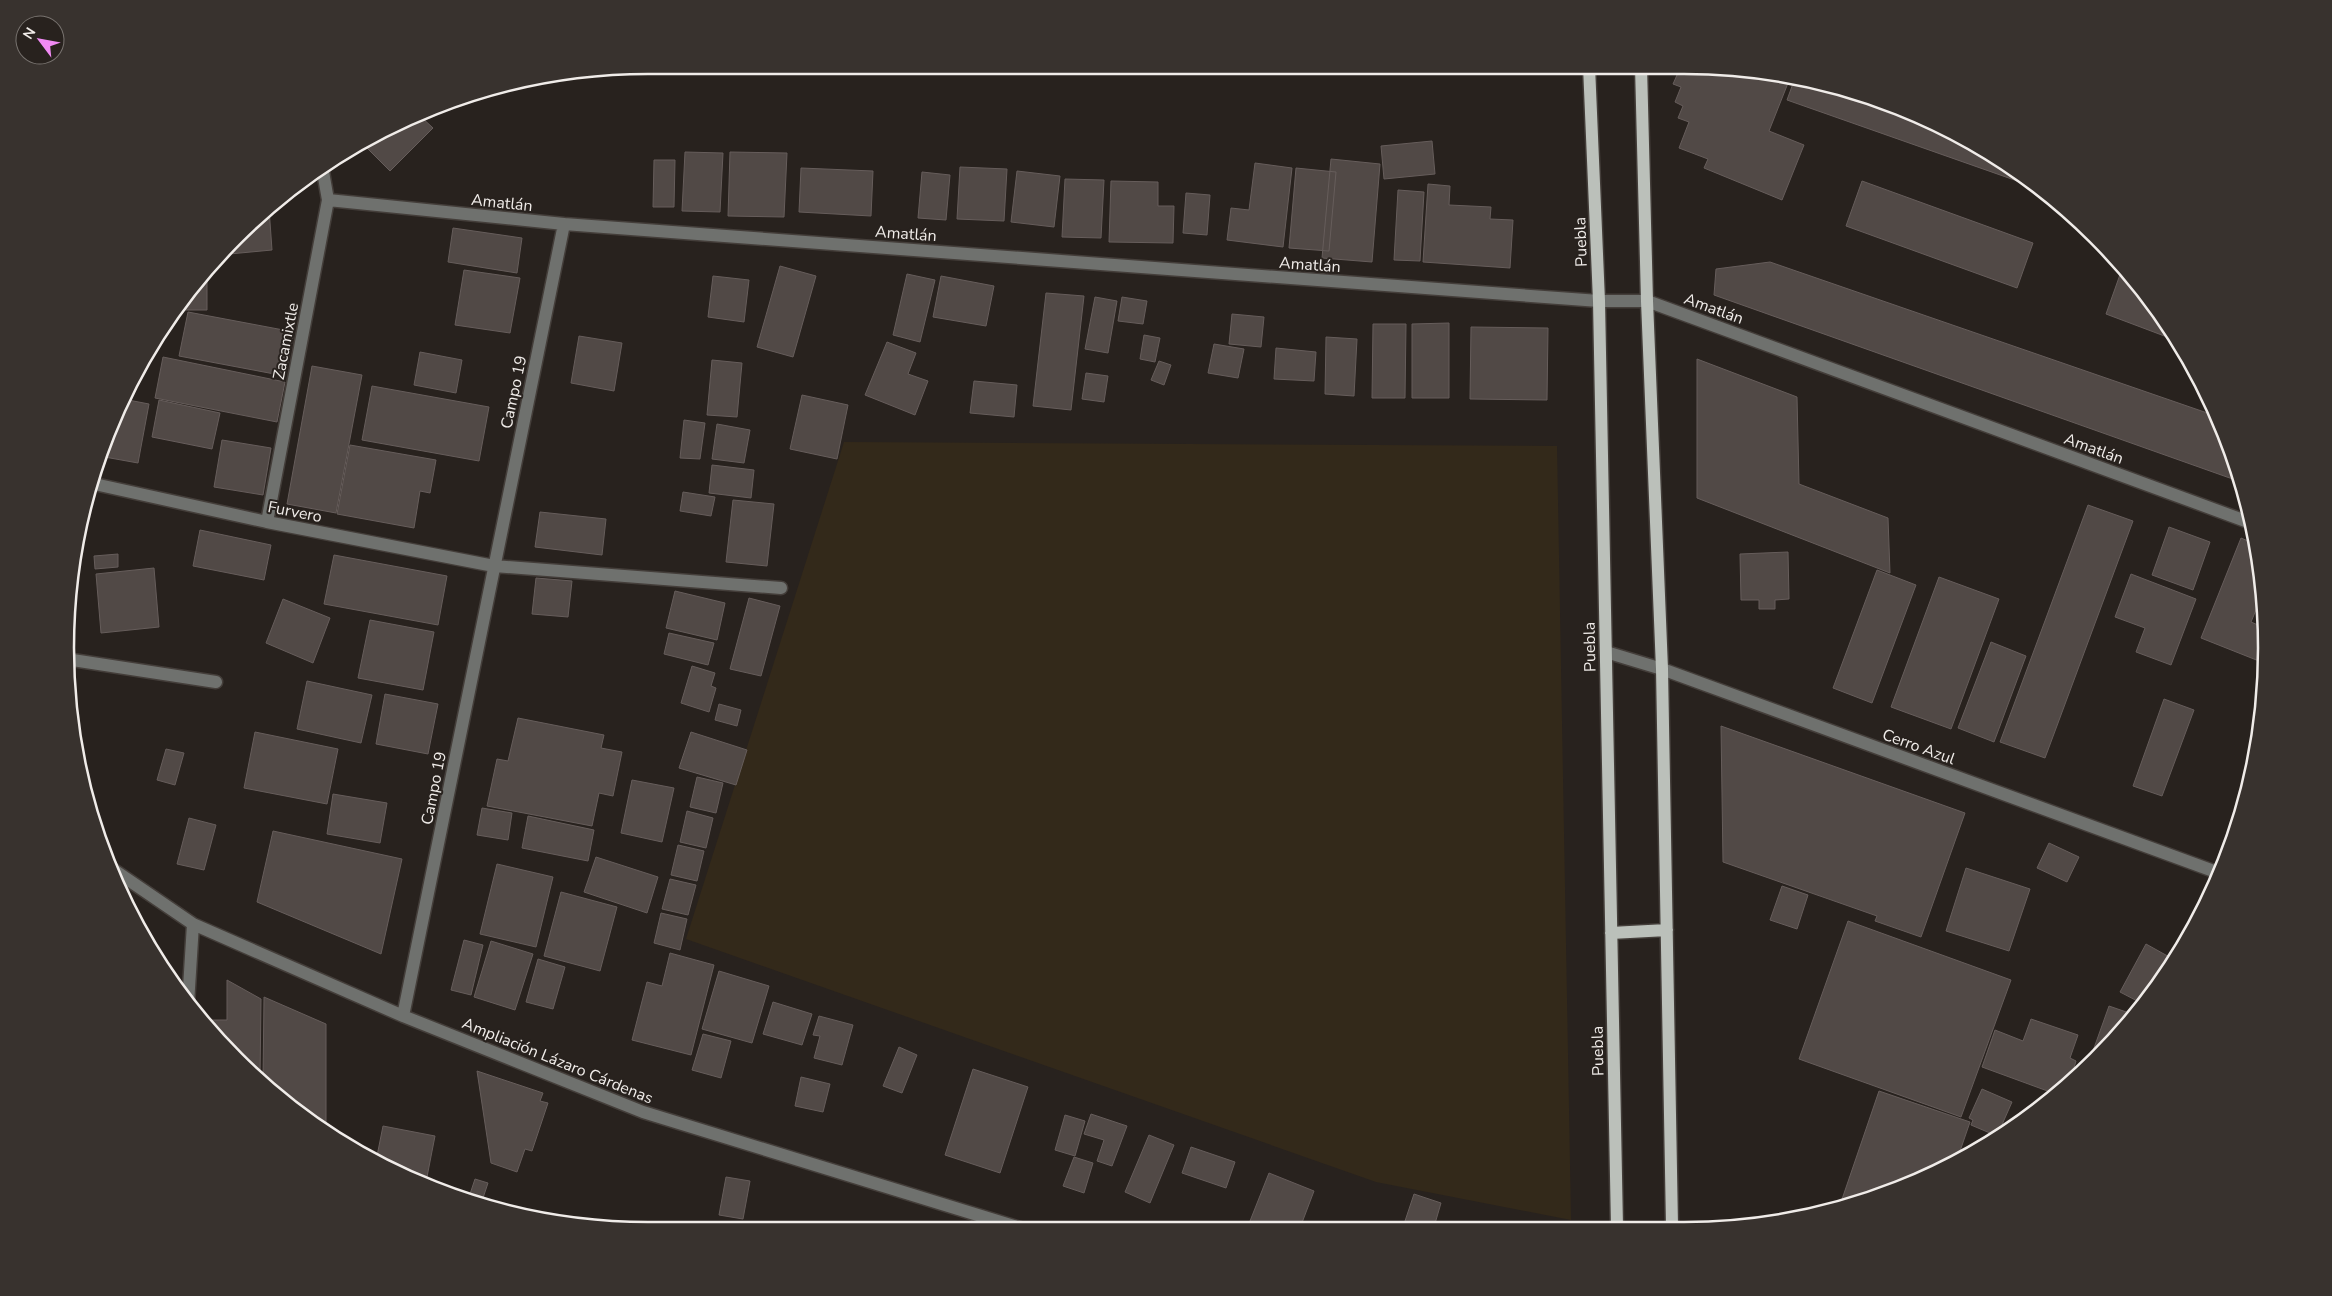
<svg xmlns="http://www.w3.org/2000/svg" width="2332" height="1296" viewBox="0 0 2332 1296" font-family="'Nunito Sans',sans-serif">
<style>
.industrial{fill:#33291a}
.building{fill:#514946;stroke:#665d5b}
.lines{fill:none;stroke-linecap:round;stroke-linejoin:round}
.minor-casing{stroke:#443e3a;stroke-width:15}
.major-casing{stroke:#443e3a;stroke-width:15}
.minor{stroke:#6f716e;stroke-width:12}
.major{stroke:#bbc0ba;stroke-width:12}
.labels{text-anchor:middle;stroke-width:4;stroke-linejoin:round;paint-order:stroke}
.street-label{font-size:16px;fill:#f0ece9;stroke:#28221e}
.rim{fill:none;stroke:#f0ece9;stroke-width:2.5}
</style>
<rect width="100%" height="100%" fill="#28221e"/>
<!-- industrial -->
<path class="industrial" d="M844,442L1557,446L1571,1220L1376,1182L686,939Z"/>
<!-- building -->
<path class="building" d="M1681,66H1722L1790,78L1769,131L1804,145L1782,200L1704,168L1708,159L1679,148L1689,122L1678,118L1683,106L1675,102L1681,87L1673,84Z
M1795,78L1835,85L1975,143L2040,189L1787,100Z
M419,115L433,128L390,171L360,141Z
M1432,141L1435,174L1384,179L1381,146Z
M685,152L723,153L720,212L682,211Z
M730,152L787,153L784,217L728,216Z
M1331,159L1380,164L1372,262L1322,258Z
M654,160H675L674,207H653Z
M1255,163L1292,168L1283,247L1227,240L1231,208L1249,210Z
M960,167L1007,169L1004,221L957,219Z
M801,168L873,171L871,216L799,212Z
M1296,168L1336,172L1329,251L1289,248Z
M1017,171L1060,176L1054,227L1011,222Z
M922,172L950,175L946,220L918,218Z
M1065,179L1104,180L1101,238L1062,237Z
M1111,181L1158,182V206H1174L1173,243L1109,242Z
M1862,181L2033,243L2017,288L1846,226Z
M1428,184L1450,186L1449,205L1491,207L1490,219L1513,220L1510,268L1423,262Z
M1398,190L1424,192L1420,261L1394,260Z
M1186,193L1210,195L1207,235L1183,233Z
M269,208L272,250L219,255Z
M453,228L522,238L517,273L448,262Z
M1770,262L2216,416L2241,482L1714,295L1716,269Z
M780,266L816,276L793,357L757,347Z
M207,267V310H174Z
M2122,269L2146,293L2175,340L2106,314Z
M464,270L520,278L510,333L455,325Z
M907,274L935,280L920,342L893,335Z
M713,276L749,280L744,322L708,317Z
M941,276L994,286L986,326L933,317Z
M1046,293L1084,296L1071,410L1033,406Z
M1095,297L1117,301L1108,353L1085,349Z
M1122,297L1147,301L1143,324L1118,321Z
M188,312L294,332L285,376L179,356Z
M1232,314L1264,317L1261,347L1229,344Z
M1449,323V398H1412V324Z
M1373,324H1406L1405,398H1372Z
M1471,327L1548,328L1547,400L1470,399Z
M1144,335L1160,338L1155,362L1140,359Z
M579,336L622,343L614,391L571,383Z
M1326,337L1357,339L1354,396L1325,394Z
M887,342L916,353L908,374L928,381L915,415L865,395Z
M1214,344L1244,349L1238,378L1208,373Z
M1276,348L1316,352L1314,381L1274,379Z
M420,352L462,360L456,393L414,385Z
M163,357L285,382L277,422L155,398Z
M1697,359L1797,397L1799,484L1888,518L1890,573L1697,498Z
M712,360L742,363L737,417L707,415Z
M1159,361L1171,365L1164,385L1151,380Z
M312,366L362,375L336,513L287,504Z
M1086,373L1108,376L1104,402L1082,399Z
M974,381L1017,385L1014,417L970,413Z
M372,386L489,407L479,461L362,440Z
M802,395L848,405L837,459L790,449Z
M123,399L149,404L138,463L99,456L109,425Z
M159,400L220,413L212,449L152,437Z
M684,420L705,423L700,459L680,458Z
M717,424L750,430L744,463L712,459Z
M222,440L271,448L263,495L214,487Z
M350,445L436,460L430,493L420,491L414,528L337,514Z
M712,465L754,470L751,498L709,493Z
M683,492L715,497L711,516L680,511Z
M733,500L774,504L767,566L726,562Z
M2088,505L2133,521L2045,758L2000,742Z
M540,512L606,519L602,555L535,547Z
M2169,527L2210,542L2193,590L2152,575Z
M200,530L271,545L264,580L193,566Z
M2241,538L2255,544L2263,593L2251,622L2265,628L2264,663L2201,638Z
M1788,552L1789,599L1775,600V609H1759V600H1741L1740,554Z
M118,554V567L95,569L94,556Z
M334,555L447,576L438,625L324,604Z
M154,568L159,627L101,633L96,574Z
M1877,570L1916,585L1872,703L1833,688Z
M2131,574L2196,599L2171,665L2136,652L2145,628L2115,617Z
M1939,577L1999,599L1951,729L1891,707Z
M536,578L572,581L568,617L532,614Z
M675,591L725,603L717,640L666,628Z
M749,598L780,606L761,676L730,669Z
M283,599L330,618L313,663L266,643Z
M370,620L434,632L423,690L358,678Z
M669,633L714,643L708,665L664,654Z
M1991,642L2026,656L1994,742L1958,728Z
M692,666L715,673L711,686L716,688L709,712L681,703Z
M307,681L372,695L361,743L297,729Z
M385,694L438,704L428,754L376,744Z
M2164,699L2194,710L2162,796L2133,786Z
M719,704L741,710L737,726L715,720Z
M518,718L604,735L601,748L622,752L613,796L599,793L592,826L487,806L497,759L508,761Z
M1721,726L1965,813L1921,937L1875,921L1877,916L1723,862Z
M255,732L338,749L327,804L244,788Z
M691,732L747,750L736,785L679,768Z
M166,749L184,753L175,785L157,780Z
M697,777L723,783L716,813L690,807Z
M632,780L674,788L662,842L621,833Z
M333,794L387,803L380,843L327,834Z
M482,808L512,813L508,840L477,835Z
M687,811L713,818L706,848L680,842Z
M528,816L594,830L588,861L522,848Z
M189,818L216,825L204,870L177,864Z
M273,831L402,859L381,954L257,902Z
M2049,843L2079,857L2067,882L2037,868Z
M678,845L704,851L697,881L671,875Z
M596,857L658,877L647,913L584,892Z
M497,864L553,877L536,947L480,934Z
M1966,868L2030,889L2009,951L1946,931Z
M670,879L696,885L688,915L662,909Z
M1782,886L1808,895L1797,929L1770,920Z
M561,892L617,907L600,971L544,956Z
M131,912L146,928L142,932Z
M661,913L687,919L680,950L654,943Z
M1848,921L2011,980L1961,1117L1799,1059Z
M464,940L483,945L471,995L451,990Z
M491,941L533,954L515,1010L474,997Z
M2146,944L2173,959L2143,1004L2120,992Z
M670,953L714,965L691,1055L632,1040L647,982L662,986Z
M538,959L565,967L553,1009L526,1002Z
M719,971L769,986L752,1043L702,1029Z
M227,980L261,999L260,1080L206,1027V1020H227Z
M264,997L326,1024V1132L293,1110L263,1082Z
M773,1002L812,1014L802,1045L763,1034Z
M2109,1006L2135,1015L2122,1033L2089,1062Z
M819,1016L853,1025L842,1065L814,1058L820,1036L813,1035Z
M2031,1019L2078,1035L2070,1058L2076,1061L2071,1078L2053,1093L1982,1067L1995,1030L2023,1041Z
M703,1034L731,1041L721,1078L692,1070Z
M899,1047L917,1055L902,1093L883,1086Z
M973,1069L1028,1087L1000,1173L945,1155Z
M477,1071L543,1093L540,1101L548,1103L532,1151L525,1149L517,1172L491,1163Z
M801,1077L830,1084L823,1112L795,1106Z
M1982,1089L2012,1102L1997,1136L1971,1125L1973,1120L1969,1118Z
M1879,1091L1970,1122L1958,1157L1872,1200L1839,1208Z
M1091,1114L1127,1126L1112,1166L1097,1161L1104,1140L1084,1134Z
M1065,1115L1085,1121L1075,1156L1055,1150Z
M383,1126L435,1136L426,1182L376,1161Z
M1149,1135L1174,1145L1150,1203L1125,1192Z
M1191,1147L1235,1162L1226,1188L1182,1173Z
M1074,1157L1093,1163L1084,1193L1063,1186Z
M1269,1173L1314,1191L1300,1228H1267L1250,1221Z
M726,1177L750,1181L743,1219L719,1215Z
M475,1179L488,1183L482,1201L469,1197Z
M1414,1194L1441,1203L1434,1227H1403Z"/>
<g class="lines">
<defs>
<path id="minor" d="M328,200L564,224L1599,301H1647L2251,523
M90,483L267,522L494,566L781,588
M267,522L328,200L322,166
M1606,652L1662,669L2219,873
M66,659L216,682
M82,783L92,819
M108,866L193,924L403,1016L643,1112L1020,1228
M188,1004L193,924
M403,1016L564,224"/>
<path id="major" d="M1589,66L1599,301L1617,1227
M1641,66L1647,301L1662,669L1672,1226
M1611,933L1667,930"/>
</defs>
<!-- minor casing -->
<use href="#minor" class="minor-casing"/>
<!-- major casing -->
<use href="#major" class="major-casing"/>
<!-- minor -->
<use href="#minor" class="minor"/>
<!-- major -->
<use href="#major" class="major"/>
</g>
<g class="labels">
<!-- street labels -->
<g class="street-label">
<text transform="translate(502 202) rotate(6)" y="6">Amatlán</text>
<text transform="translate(906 233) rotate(4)" y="6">Amatlán</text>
<text transform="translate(1580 242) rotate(-92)" y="6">Puebla</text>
<text transform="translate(1310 264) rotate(4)" y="6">Amatlán</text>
<text transform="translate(1714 308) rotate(20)" y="6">Amatlán</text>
<text transform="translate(285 341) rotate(-79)" y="6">Zacamixtle</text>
<text transform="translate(513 392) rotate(-78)" y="6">Campo 19</text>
<text transform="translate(2094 448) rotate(20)" y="6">Amatlán</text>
<text transform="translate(295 511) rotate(11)" y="6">Furvero</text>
<text transform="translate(1589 647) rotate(-91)" y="6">Puebla</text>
<text transform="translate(1919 746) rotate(20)" y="6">Cerro Azul</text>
<text transform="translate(433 788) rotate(-79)" y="6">Campo 19</text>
<text transform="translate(1597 1051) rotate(-91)" y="6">Puebla</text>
<text transform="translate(558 1060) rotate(22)" y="6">Ampliación Lázaro Cárdenas</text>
</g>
</g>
<!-- crop -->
<path d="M0 0H2332V1296H0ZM648 74H1684A574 574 0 0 1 2258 648V648A574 574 0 0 1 1684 1222H648A574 574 0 0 1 74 648V648A574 574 0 0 1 648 74Z" fill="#38322e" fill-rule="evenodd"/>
<path class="rim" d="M648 74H1684A574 574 0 0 1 2258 648V648A574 574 0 0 1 1684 1222H648A574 574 0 0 1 74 648V648A574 574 0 0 1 648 74Z"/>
<!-- north arrow -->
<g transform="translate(40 40) rotate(302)"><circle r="24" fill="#28221e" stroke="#78736f"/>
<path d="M0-4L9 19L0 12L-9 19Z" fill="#f18af4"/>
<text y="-8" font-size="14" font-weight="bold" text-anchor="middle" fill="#f0ece9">N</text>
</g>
</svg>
